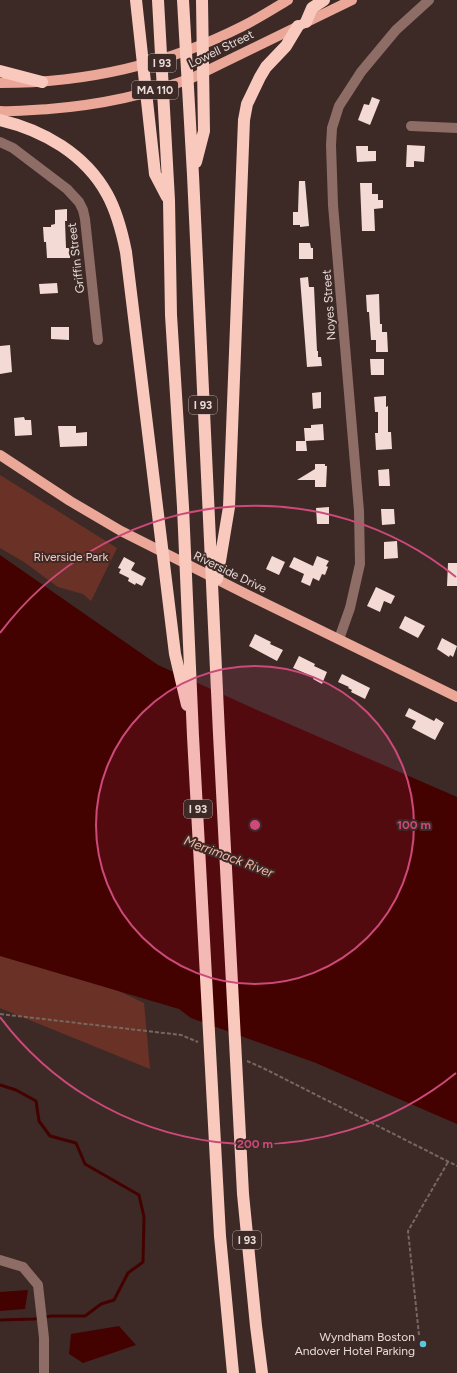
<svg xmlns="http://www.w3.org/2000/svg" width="457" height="1373" viewBox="0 0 457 1373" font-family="Figtree,sans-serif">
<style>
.green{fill:#6a3226}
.water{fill:#430200}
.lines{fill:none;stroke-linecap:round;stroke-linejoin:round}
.stream{stroke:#430200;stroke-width:3}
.building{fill:#f3dad4}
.path{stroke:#776662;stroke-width:2;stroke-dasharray:4 2;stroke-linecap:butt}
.minor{stroke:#8d6d65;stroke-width:10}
.major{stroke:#eba899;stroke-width:10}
.highway{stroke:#fac9be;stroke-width:12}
.ring{fill:none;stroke:#cc497a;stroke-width:2}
.poi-dot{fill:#56c9e1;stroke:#3d2a26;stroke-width:1.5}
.labels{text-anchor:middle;stroke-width:4;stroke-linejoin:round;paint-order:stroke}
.shield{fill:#3d2a26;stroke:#b5a6a3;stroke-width:1}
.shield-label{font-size:11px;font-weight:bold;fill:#e8dbd8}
.street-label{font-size:12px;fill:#e8dbd8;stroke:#3d2a26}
.park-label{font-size:12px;fill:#f5cac0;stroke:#3d2a26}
.poi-label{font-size:12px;fill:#e8dbd8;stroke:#3d2a26;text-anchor:end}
.water-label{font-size:13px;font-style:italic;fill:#f6b7a8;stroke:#3d2a26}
.centre{fill:#cc497a;stroke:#3d2a26;stroke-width:2}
.ring-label{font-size:12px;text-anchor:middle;font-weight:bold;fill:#cc497a;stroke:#3d2a26;stroke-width:4;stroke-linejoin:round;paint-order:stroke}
</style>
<rect width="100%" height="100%" fill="#3d2a26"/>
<!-- green -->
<path class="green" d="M0,475L117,548L91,601L83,594L58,587L24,562L0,548Z
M0,935L144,1003L150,1069L0,1008Z"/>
<!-- water -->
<path class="water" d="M0,555L158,665L257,710L457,797V1124L316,1063L191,1018L179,1009L0,956Z
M28,1290L25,1309L0,1311V1292Z
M119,1326L136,1345L83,1363L69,1354L71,1334Z"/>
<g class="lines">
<!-- stream -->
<path class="stream" d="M0,1085L16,1090L36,1101L39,1121L50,1136L76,1143L85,1164L139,1195L144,1217L143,1262L128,1273L114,1300L101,1304L85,1316H51L34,1319L0,1320"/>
</g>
<!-- building -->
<path class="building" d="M372,97L380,100L370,125L358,120L364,104L369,105Z
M407,145L425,146L424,162L414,161V167H406Z
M356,146H368V151H376V161L357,162Z
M299,181H305L309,226L300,227V225H293V212H298Z
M360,183H372V194H378V200H383V208L374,209L375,231H362Z
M67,209V221H65L66,248H70V258H47L46,242H44L43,227H51V225L55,224V210Z
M299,243H310L311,248H313V259H299Z
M308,277L309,287H314L317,351H318V357H321L322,366L307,367L300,278Z
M57,283L58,293L40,294L39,284Z
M379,294L380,324H382V332H387L388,352H376V340H371L369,312H367L366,295Z
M51,327H69V340L51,339Z
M10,345L12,372L0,374V346Z
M370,359H384V375H371Z
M321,392V408L313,409L312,393Z
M386,396V407L388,406V432H391L392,449L376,450L375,433H378V412H375L374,397Z
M24,417L25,420H31L32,435L15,436L14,418Z
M323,424L324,440L306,441L307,451H296V441H305L304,428H311V425Z
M58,426H76V433L87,432V446L60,447Z
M315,464H325V466H327L326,487H315V480H297L315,469Z
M389,469L390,486H379L378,470Z
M329,507V524H317L316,508Z
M381,509H394L395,524L382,525Z
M397,541L398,558L384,559V542Z
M272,556L285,562L279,575L266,569Z
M317,556L329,561L326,566L328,567L325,575L322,574L319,581L313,578L310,586L301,582L304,574L289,567L294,557L313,566Z
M124,557L135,563L131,570L146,578L142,586L136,583L135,585L128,581L129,578L119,573L121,569L118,568Z
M448,563H457V586H447Z
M376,587L395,596L391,604L384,601L380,612L367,606Z
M405,616L425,626L418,638L399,628Z
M255,634L271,642L270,644L283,650L277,661L249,646Z
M442,638L457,646L453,657L450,655L449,657L437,649Z
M299,656L315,664L314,666L327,672L322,684L313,679L314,677L293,668Z
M342,674L370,688L365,699L351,692L352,690L348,688L349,687L338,682Z
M409,708L434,721L436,718L444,723L435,740L412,728L416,721L405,716Z"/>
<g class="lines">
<!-- path -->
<path class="path" d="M0,1014L181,1035L198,1042
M247,1061L263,1068L457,1166
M419,1335L408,1231L448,1162"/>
<!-- minor -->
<path class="minor" d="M411,126L457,128
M0,142L13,148L67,189L79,202L83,210L85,219L98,340
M339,639L350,608L360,564L359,511L333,205L331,145L332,128L339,106L361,72L396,30L429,0
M0,1260L23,1267L38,1285L44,1338V1373"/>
<!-- major -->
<path class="major" d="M0,83C85,83 168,64 243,26C259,18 273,9 288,0
M0,111C16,112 33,110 49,109C99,105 148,95 194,77L352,0
M0,455L70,501L121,531L246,594L457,697"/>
<!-- highway -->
<path class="highway" d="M136,0L155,174L167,197
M158,0L169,200L171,315L183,507L193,736L220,1236L233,1373
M183,0L193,175L219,734L243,1194L256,1326L262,1373
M306,22L312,8L324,0
M0,71L42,82
M0,120C43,130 85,154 107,194C117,212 122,232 126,252L175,654L187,705
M196,162L204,131L202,0
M217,579L229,507L244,120L247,104L260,77L266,67L286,46L298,26"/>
</g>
<!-- distance rings -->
<circle cx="255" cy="825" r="159" fill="#cc497a" fill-opacity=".12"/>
<g class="ring">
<circle cx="255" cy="825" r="159"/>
<path d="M456 1073A319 319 0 0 1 0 1017M0 633A319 319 0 0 1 456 577"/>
</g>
<!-- markers -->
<circle class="poi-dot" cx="423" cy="1344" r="4"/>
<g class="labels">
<!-- shield labels -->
<g class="shield">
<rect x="148" y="54" width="28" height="18" rx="3"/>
<rect x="132" y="81" width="46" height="18" rx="3"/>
<rect x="189" y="396" width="28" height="18" rx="3"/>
<rect x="184" y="800" width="28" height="18" rx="3"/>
<rect x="233" y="1231" width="28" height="18" rx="3"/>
</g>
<g class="shield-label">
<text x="162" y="67">I 93</text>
<text x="155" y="94">MA 110</text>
<text x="203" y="409">I 93</text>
<text x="198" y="813">I 93</text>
<text x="247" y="1244">I 93</text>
</g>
<!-- street labels -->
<g class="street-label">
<text transform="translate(221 49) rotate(-26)" y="4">Lowell Street</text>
<text transform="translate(76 258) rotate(-97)" y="4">Griffin Street</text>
<text transform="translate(329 305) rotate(-94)" y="4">Noyes Street</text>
<text transform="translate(230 572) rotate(26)" y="4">Riverside Drive</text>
</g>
<!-- park labels -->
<g class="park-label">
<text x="71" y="561">Riverside Park</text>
</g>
<!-- poi labels -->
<g class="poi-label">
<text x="415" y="1341">Wyndham Boston<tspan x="415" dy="14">Andover Hotel Parking</tspan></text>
</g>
<!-- water labels -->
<g class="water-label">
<text transform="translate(229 856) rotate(21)" y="5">Merrimack River</text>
</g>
</g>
<circle cx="255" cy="825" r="6" class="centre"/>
<g class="ring-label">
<text x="414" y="829">100 m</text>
<text x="255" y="1148">200 m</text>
</g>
</svg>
